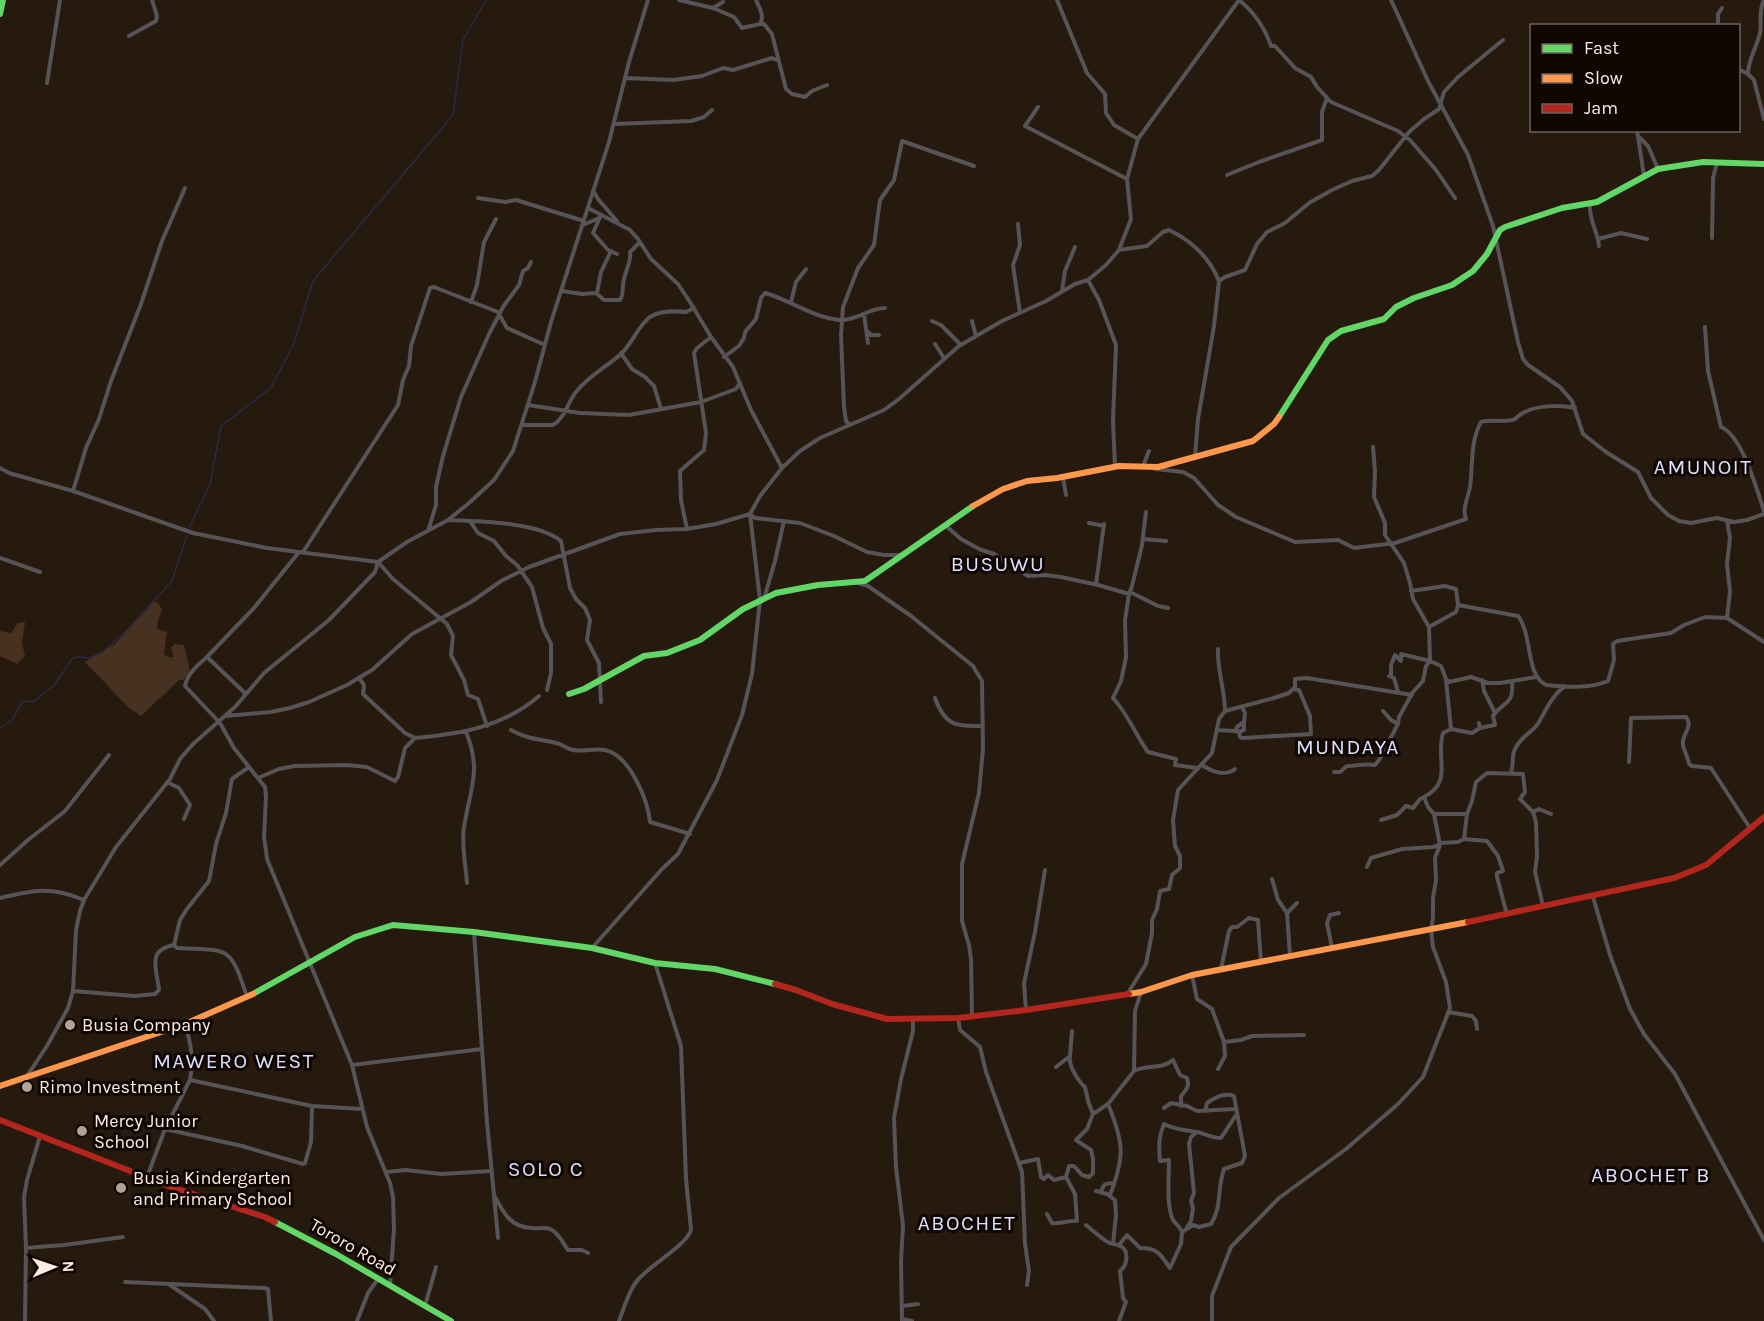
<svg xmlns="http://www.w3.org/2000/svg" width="1764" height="1321" viewBox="0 0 1764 1321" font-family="Karla,sans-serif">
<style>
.green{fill:#473222}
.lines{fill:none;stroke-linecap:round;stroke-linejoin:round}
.stream{stroke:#2a2c44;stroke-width:1.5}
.street{stroke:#565456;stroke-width:4}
.fast{stroke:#63d668;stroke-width:6}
.slow{stroke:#ff974d;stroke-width:6}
.jam{stroke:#b3261e;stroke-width:6}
.poi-dot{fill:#b2a296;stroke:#100602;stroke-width:2}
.labels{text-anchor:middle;stroke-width:6;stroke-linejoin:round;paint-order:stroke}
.poi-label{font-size:18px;fill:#fdecdf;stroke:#100602;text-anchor:start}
.street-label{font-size:18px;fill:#fdecdf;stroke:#100602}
.quarter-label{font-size:21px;letter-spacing:1.5px;fill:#dae0fd;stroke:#100602}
</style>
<rect width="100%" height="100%" fill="#26190e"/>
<!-- green -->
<path class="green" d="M154,602H157L162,609C161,616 156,622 157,629L167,632L164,654L169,657H174L171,648L175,644L184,645L190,671L183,680H179L141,716L129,708L85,662L115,644Z
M25,622L22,643L25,656L17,664L0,656V631L11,633L18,623Z"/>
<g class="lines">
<!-- stream -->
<path class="stream" d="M189,528L210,484L221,426L271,388L294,343L313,281L453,115L463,40L486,0
M0,728L12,720L23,701L33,702L55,684L72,659L76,657L90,658L104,651L126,631L172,581L187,536"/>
<!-- street -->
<path class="street" d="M679,0L713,8L734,17L742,28L760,24C765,16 759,7 756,0
M1057,0L1087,73L1105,94L1106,113L1114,125L1138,139
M1239,0C1254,12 1265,28 1271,46H1275L1295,68L1311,77L1317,87L1331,102L1398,131L1410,140L1436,170L1455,198
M1391,0L1428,81L1468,155L1493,226L1518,342L1523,359L1528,365L1560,387L1572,401L1583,434L1606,452L1638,472L1651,498L1668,515L1679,521L1691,523L1717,518L1734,522L1747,520L1764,514
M1764,0C1758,11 1762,21 1760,33C1757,47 1748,59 1748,74L1754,80L1764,119
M713,8L723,2
M760,24H764L772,34L786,89L792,94L805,97L812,91L827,85
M1718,26V14L1722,8
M129,36L156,21L157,16L152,0
M1738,69L1748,74
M625,78L674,80L702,76L723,68L733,70L772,58L779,61
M47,83L60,0
M1038,107L1025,126L1127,179
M614,124L691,121L704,117L712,110
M1637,130L1644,176
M1639,137L1648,146L1658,169
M1227,175L1259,162L1322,140V112L1327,98
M594,192L598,199L617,221
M478,198L505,202L516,200L584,221
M1590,204C1588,218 1598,232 1599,246
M588,208L630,230L638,239L651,259L678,284L690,302L711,337L733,367L751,410L782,468
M600,217L593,233L608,250L617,254
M1018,224L1020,245L1013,265L1020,313
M583,225L599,218
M1712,238L1713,178L1717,163
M1598,239L1621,233L1647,239
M1119,250L1147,246L1163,232L1169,230C1192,241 1210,259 1219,281
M1088,280L1099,300L1116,345L1113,421L1115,467
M562,291L582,294L596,293L604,300H620C624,294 622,292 623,286C623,274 632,263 630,252L640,242
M1062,291L1065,271L1075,247
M597,293L601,272L611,251
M471,302L477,285L484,242L496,219
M791,302L796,282L806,269
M864,314L868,343
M932,321L941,325L961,345
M972,321L976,336
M1705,327L1708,371L1721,427C1742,435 1757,490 1764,511
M867,331L871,335H879
M935,344L944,358
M621,353L632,369L645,377L654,386L661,409
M724,357L739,346L744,338L745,332L756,319L761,298L765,293C790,300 814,318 840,320C856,321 869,308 885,308
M528,405L580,413L629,415L701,402L736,389L740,383
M522,425H553C566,417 567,403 576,392C589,375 607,367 622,353C633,342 638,326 650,317C660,310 675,311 686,312L694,308
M850,425L846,421L844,407L841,335L843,307L858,268L874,245L880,200L894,180L902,141L974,166
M1373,447L1375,471L1374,497L1385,523V535L1404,563L1410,583L1413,599L1429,627L1430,661L1441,666L1446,679L1449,682L1471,677L1488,683H1500L1536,677
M1195,457L1198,419L1214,326L1219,281L1225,277L1245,270L1257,244L1267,232L1285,223L1309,203L1332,190L1352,181L1372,176L1379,170L1409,132L1424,119L1439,109L1444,92L1458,77L1503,40
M1143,466L1149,451
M0,468L9,473L73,491L193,533L267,548L378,562L393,579L447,624L453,636L451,655L464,680L468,695L478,699L487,726
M1155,469L1183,472L1194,478L1218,505L1236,517L1295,542L1338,540L1354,548L1395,543L1466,519C1462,508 1468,498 1470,487C1473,465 1470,442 1481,422C1491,419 1507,423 1515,419C1518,417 1520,414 1523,413C1536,405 1561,405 1575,408
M1063,477L1066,495
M73,491L86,448L99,419L111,381L141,304L162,241L185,188
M1146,512L1142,545L1132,586L1129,594L1125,620L1126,657L1121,681L1113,698C1128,714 1135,734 1148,752L1176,759L1175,765L1197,768
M448,520C478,521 539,522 561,541L570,588L576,599L585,608L590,620L587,640L599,663L601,702
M470,521L478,533L494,541L506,556L517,565L532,587L543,628L551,644V673L547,690
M1727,521L1730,538L1727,564L1730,592L1727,618
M1089,523L1104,526
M945,525L961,539L979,549L994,554L1028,576L1045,575L1061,577L1098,585L1129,594L1132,593L1158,606L1168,608
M429,528L436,505V487L443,456L461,397L489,334L503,307L519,285L523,271L528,268L531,262
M687,529L681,500L680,471L704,450L706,433L694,353L697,348L711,337
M1143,539L1166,541
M303,552L398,405L403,380L409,366L411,346L430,288L434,287L498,312L507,328L545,345
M0,558L40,572
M858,583L868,586L911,616L973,666L982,681L983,748L979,793L962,864V921L969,945L971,959L972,1016
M1096,584L1104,524
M1411,591L1445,586L1456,589L1458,605L1456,612L1429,627
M764,599L775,561L784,521
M1458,605L1518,616C1533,635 1525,675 1546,685C1566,687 1589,689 1608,681L1614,660L1613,644L1617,641L1671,633L1684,625L1705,617L1727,618L1764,642
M1218,649C1217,670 1225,690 1225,711
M207,657C198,665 187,674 185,686L220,723L234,748L265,787L266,797L264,836L267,859L352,1065L367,1127L390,1183L393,1197L394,1229L390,1285
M359,678L364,685L363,694L405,733L415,738
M1446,680L1451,729
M1482,680L1484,691L1495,713
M246,694L207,657L254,608L299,552
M935,698C945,726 955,726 983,726
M1383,711L1391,720L1398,724
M225,716L271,712L290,708L309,702L347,685L372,670L412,634L471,602L501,581L529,567L620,534L656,530L687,529L716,524L750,514L755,518L800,523L834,536L867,552L884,555H904
M1480,728L1495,725L1493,716C1502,701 1514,707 1512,682
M511,730C527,739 538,739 556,743C562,744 567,749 573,750C583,752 595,748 605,750C630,755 648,801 650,822L690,834
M1217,730L1236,731L1237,727L1244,722L1245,713L1242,707
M466,732C482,771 470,789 464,827C461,845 466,866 467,883
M1238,732L1244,730V722
M1239,732L1240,737L1242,738L1311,734L1310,716L1299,690L1294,689
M1629,762L1631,718L1686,717C1694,728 1681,734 1683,745C1684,751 1688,757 1689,764L1692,766L1711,768L1750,828
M1202,765C1211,771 1225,777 1235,769
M1334,772H1340L1347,766C1357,766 1364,763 1375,765L1379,760L1398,724L1399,717L1413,692L1423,681L1426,666L1430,661L1401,654V661L1395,655L1391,665V675L1389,676L1394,678L1398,692
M1511,772C1514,765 1511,757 1515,749C1521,736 1530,734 1537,725C1546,711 1551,696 1565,686
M258,778L279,769L295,766L347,765L367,767L395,781L398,777L405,748L415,738C460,734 503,727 539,696
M167,782L179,788L190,805L184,819
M1533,812L1539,809L1551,814
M1467,814H1434L1428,807L1424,797C1454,781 1435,759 1443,733L1451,729L1472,733L1480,728L1479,723
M1381,820L1397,815L1406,806L1413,808L1420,799L1424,797
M1464,839L1467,814L1472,801L1476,782L1487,773L1523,774L1525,792L1520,799L1533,812L1536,822L1537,857L1535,872L1543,906
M1440,843L1458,842L1464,839L1487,841L1498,856L1503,871L1497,873V877L1506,911L1508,914
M0,865L28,840L65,811L109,755
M1367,867L1371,858L1402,849L1433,847L1439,845
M1272,879L1278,900L1287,913L1290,956
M1593,897L1610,955L1630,1009L1644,1034L1675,1074L1764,1240
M0,898C33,890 51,886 84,900
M1287,913L1297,903
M474,932L487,1122L498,1238
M592,948L662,869L678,854L717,780L742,715L752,674L760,600L750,514L760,496L782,468L800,451L820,438L884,410L899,399L959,346L1002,321L1046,301L1075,284L1088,280L1106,265L1119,250L1131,219L1127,179L1138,139L1239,0
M1332,948L1327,923L1330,915L1339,913
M1221,969L1229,931L1232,927H1237L1249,918L1258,920L1261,962
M1192,975L1197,999L1212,1009L1224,1042L1225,1056L1218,1069
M73,991L134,996L155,994L159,990C157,969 146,950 174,945
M1128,993L1146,964L1152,933V920L1157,909L1160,891L1169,889L1172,875L1180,868V856L1175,846L1173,820L1178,790L1212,753L1219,719L1225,711L1274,698L1289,693L1295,687V679L1307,678L1412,695
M247,997C230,944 229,951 177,948L174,945L180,920L187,909L209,881L216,844L226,813L232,779L249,767
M1026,1010L1024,983L1035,932L1045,870
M1448,1012L1472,1016L1476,1021L1477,1029
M958,1018L960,1030L980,1047L986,1072L1022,1172L1025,1244L1029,1271L1027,1285
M185,1024C191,1043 194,1060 190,1080
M1224,1042L1241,1040L1252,1036L1304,1035
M1070,1056C1068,1065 1078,1081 1085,1087L1088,1101L1093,1114
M352,1065L482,1049
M1056,1067L1070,1056L1072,1031
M1134,1071C1148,1064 1161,1070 1173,1060L1180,1075L1187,1078C1190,1086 1186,1090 1181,1096V1106
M27,1076L47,1046L68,1008L73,991L76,930L80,911L84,900L116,847L170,779L180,759L193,744L235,707L264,673L329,620L375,572L378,562L407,542L448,520L469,503L494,480L513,451L535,382L551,322L609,142L629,62L648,0
M1108,1104L1134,1071L1135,1011L1141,992
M1164,1108L1171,1103L1187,1106L1197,1111L1235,1109
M165,1129L242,1146L303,1164L305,1163L311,1142L312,1106
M1019,1163L1038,1159L1041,1177L1044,1179L1048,1175L1054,1180L1066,1177
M386,1172L406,1170L441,1174L491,1171
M147,1177L165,1129L190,1080L312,1106L362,1109
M1096,1191L1107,1194L1115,1200L1116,1215L1113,1244
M1101,1192C1103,1184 1106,1183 1114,1183
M494,1195C503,1212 510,1227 531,1228C536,1229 544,1227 550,1229C558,1232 563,1243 568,1250H582L588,1253
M1047,1214L1052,1223C1062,1224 1068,1220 1077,1221L1075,1194L1066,1177L1069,1166H1074L1082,1175L1089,1177L1093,1173V1159L1091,1150L1076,1140L1087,1129L1093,1114L1108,1104C1124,1143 1125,1156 1110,1195
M1086,1225C1093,1231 1099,1236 1106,1241C1111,1245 1115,1243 1120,1246C1130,1250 1127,1266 1120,1271L1123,1298L1126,1302L1119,1321
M1187,1227L1191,1221L1193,1208L1191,1201L1194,1193L1189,1144L1191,1137L1197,1132
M1182,1232L1193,1225L1199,1227L1211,1224C1222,1208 1217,1188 1224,1169L1242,1163L1245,1156L1234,1096C1224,1092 1215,1098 1207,1103L1205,1111
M1119,1245L1127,1235L1140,1248C1158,1248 1160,1254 1170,1268L1181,1244L1182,1232C1180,1227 1176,1224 1173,1220C1166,1205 1169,1176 1169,1160L1160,1161C1159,1147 1158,1137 1164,1124C1175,1130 1186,1130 1197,1132C1206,1134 1212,1138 1221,1138L1236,1115
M26,1248L64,1245L123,1237
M125,1282L264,1288L268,1289L271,1321
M170,1285L205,1309L214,1321
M425,1306L436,1267
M903,1306L918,1304
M902,1319L912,1321
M25,1321L26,1248L24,1197L27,1180L40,1136
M357,1321L368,1293L378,1279
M619,1321C624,1308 628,1293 636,1282C648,1266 686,1246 691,1230L686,1179L681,1046L655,963
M902,1321L901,1261L903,1226L896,1167L894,1118L901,1079L913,1031V1020
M1212,1321V1296L1231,1247L1279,1198L1346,1149L1398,1104L1423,1077L1450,1008L1446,982L1433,947L1431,930L1433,917V898L1436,880L1435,858L1440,845L1434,814"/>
<!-- fast -->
<path class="fast" d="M0,14L3,0
M1279,417L1328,340L1341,331L1384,319L1396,307L1414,298L1452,285L1473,271L1487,254L1500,230L1505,227L1562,208L1597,202L1658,169L1703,162L1764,164
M569,694L584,689L644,656L667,653L700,640L743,609L776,593L818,585L865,581L973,506
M253,994L355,937L393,925L474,932L592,948L655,963L715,969L775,984
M275,1222L336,1254L451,1321"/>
<!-- slow -->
<path class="slow" d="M973,506L1003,489L1027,481L1057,478L1119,466L1158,467L1253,441L1274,424L1279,417
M1129,994L1141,992L1192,975L1468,922
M0,1086L185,1024L253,994"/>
<!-- jam -->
<path class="jam" d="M1468,922L1674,878L1706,865L1764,817
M775,984L796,990L832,1004L887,1019L958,1018L1026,1010L1129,994
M0,1120L171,1187L265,1217L275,1222"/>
</g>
<!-- markers -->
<g class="poi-dot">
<circle cx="70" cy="1025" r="6"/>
<circle cx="27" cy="1087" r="6"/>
<circle cx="82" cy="1131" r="6"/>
<circle cx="121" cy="1188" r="6"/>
</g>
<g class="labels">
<!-- poi labels -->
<g class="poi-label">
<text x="82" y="1031">Busia Company</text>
<text x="39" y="1093">Rimo Investment</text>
<text x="94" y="1127">Mercy Junior<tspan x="94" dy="21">School</tspan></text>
<text x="133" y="1184">Busia Kindergarten<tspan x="133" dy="21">and Primary School</tspan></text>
</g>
<!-- street labels -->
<g class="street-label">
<text transform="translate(353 1247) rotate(30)" y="6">Tororo Road</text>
</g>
<!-- quarter labels -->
<g class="quarter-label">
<text x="1703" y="474">AMUNOIT</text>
<text x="998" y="571">BUSUWU</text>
<text x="1348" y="754">MUNDAYA</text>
<text x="234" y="1068">MAWERO WEST</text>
<text x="546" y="1176">SOLO C</text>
<text x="1651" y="1182">ABOCHET B</text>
<text x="967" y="1230">ABOCHET</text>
</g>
</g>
<!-- legend -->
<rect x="1530" y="24" width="210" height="108" fill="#100602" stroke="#6f625a" stroke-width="1.5"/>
<rect x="1542" y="44" width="30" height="9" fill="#63d668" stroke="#6f625a" stroke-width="1.5"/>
<text x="1584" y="54" font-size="18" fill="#fdecdf">Fast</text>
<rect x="1542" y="74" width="30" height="9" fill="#ff974d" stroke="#6f625a" stroke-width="1.5"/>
<text x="1584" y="84" font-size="18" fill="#fdecdf">Slow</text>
<rect x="1542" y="104" width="30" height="9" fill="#b3261e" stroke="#6f625a" stroke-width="1.5"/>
<text x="1584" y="114" font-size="18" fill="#fdecdf">Jam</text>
<!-- north arrow -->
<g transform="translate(54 1267) rotate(88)" stroke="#100602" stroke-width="4.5" paint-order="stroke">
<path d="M0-4.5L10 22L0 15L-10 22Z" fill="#fdecdf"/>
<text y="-9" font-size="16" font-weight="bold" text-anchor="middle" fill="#fdecdf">N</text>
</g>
</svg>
